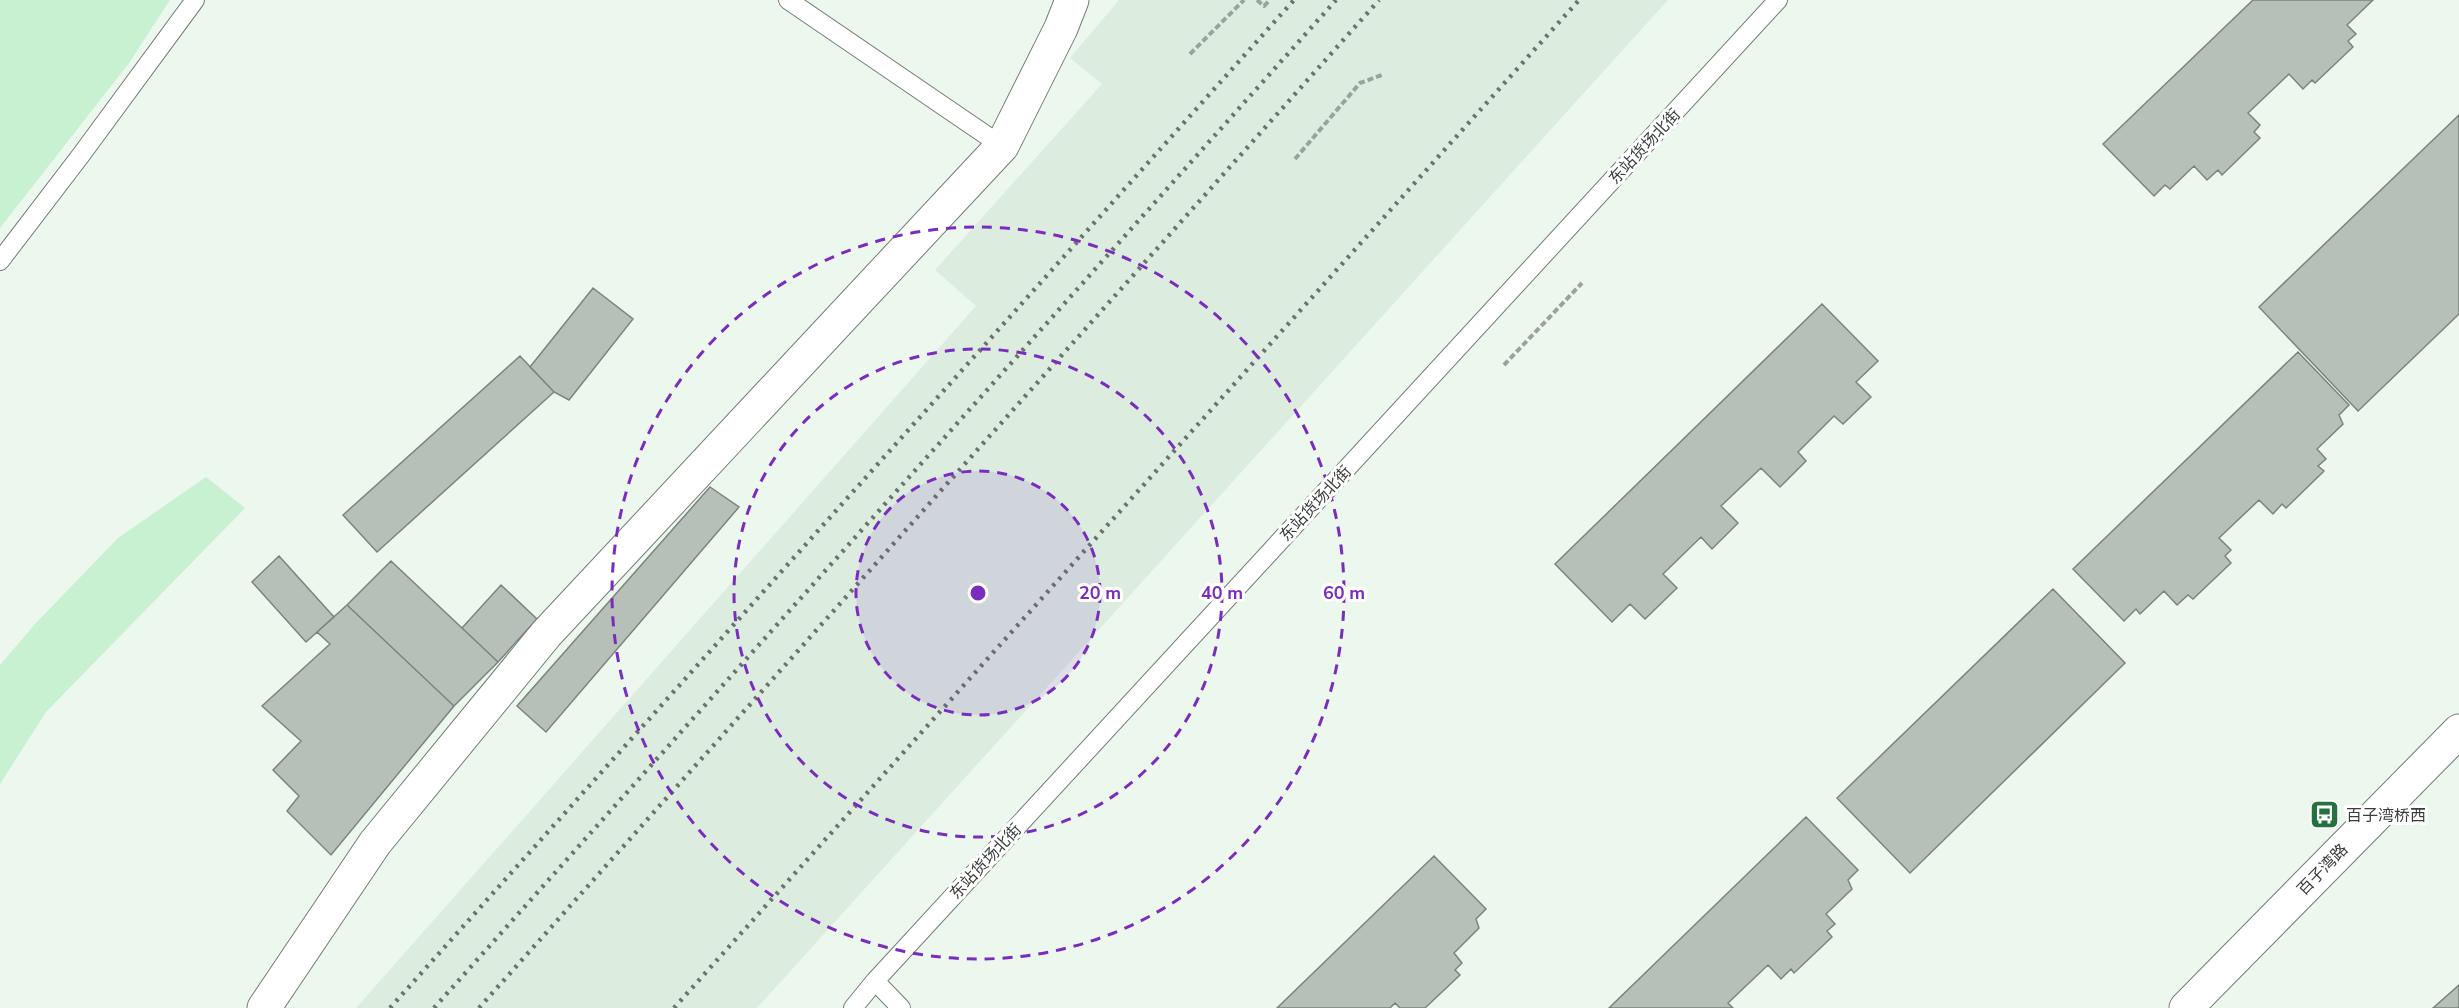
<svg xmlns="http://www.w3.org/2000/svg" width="2459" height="1008" viewBox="0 0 2459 1008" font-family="'Nunito Sans','Noto Sans SC',sans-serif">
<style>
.built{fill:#dcede0}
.green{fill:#c8f1d2}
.building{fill:#b6c0b8;stroke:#7b847d;stroke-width:1.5}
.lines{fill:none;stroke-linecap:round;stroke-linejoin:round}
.lane-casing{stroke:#737c75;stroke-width:20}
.street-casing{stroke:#737c75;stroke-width:35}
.secondary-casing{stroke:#737c75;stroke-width:35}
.path{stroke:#9aa29c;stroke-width:4;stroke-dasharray:6 3;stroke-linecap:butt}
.lane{stroke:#fff;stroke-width:18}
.street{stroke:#fff;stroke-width:33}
.secondary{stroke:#fff;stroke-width:33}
.rail{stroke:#6c736e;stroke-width:4.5;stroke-dasharray:3 6;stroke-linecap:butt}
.ring{fill:none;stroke:#7b2cbf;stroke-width:3;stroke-dasharray:10 8}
.labels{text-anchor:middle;stroke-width:6;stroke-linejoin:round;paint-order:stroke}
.street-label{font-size:16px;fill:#393e3a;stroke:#fff}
.poi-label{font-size:16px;fill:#393e3a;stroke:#fff;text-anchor:start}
.centre{fill:#7b2cbf;stroke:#fff;stroke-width:3}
.ring-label{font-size:18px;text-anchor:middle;font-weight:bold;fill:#7b2cbf;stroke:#fff;stroke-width:6;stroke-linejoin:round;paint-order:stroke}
</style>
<rect width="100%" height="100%" fill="#ecf7ee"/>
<!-- built -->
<path class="built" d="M1119,0H1668L757,1008H356L976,306L935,270L1102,84L1070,58Z"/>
<!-- green -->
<path class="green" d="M0,0H170L129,63L0,228Z
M206,477L245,508L46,712L0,784V665L36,623L118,538Z"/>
<!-- building -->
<path class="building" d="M2253,0H2373L2347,25L2356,34L2348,41L2353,47L2315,83L2312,80L2303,89L2289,74L2248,113L2260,125L2254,132L2260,138L2222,175L2218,170L2207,180L2194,166L2170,189L2165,185L2154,196L2103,144Z
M2459,115V314L2358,411L2259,307Z
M593,288L633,319L569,400L554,392L530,367Z
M1822,304L1878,361L1856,382L1871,397L1843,424L1834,416L1798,452L1806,461L1780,487L1761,468L1721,506L1738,523L1712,549L1701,537L1663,574L1677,588L1645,619L1630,604L1612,622L1555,564Z
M2298,352L2349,405L2339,415L2343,424L2317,449L2326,459L2318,466L2324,471L2286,508L2282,504L2273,514L2259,500L2219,538L2231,550L2225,556L2231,563L2193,599L2188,595L2177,605L2164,591L2140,614L2136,609L2124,621L2073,569Z
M520,356L554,392L377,552L343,515Z
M710,487L739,507L546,732L517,706Z
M279,556L334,617L306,642L252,582Z
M391,561L498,662L454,706L347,605Z
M501,585L537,619L498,662L462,628Z
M2053,589L2125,663L1910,873L1837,798Z
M347,605L454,706L331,855L287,811L299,796L273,770L301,741L262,706L330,644L317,632Z
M1806,817L1858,870L1848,880L1852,889L1826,914L1835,924L1827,931L1832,937L1794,973L1791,969L1781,979L1768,965L1728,1003L1733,1008H1609Z
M1434,856L1486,909L1476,919L1479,928L1454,953L1462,963L1455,970L1460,975L1425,1008H1400L1395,1003L1390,1008H1277Z
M2459,985V1008H2433Z"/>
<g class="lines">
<defs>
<path id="lane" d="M788,0L1002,146
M0,261L81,155L195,0
M875,981L901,1008
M853,1008L875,981L1778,0"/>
<path id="street" d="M264,1008L375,843L547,633L1002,146L1061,28L1072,0"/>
<path id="secondary" d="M2186,1008L2459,731"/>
</defs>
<!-- lane casing -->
<use href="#lane" class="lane-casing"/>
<!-- street casing -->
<use href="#street" class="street-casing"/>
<!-- secondary casing -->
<use href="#secondary" class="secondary-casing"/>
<!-- path -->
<path class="path" d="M1257,0L1264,6L1270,0
M1190,54L1244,0
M1295,159L1360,83L1382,75
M1504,365L1582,283"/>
<!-- lane -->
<use href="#lane" class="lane"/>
<!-- street -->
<use href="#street" class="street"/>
<!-- secondary -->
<use href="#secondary" class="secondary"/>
<!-- rail -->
<path class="rail" d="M390,1008L1294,0
M434,1008L1336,0
M479,1008L1379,0
M674,1008L1579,0"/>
</g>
<!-- distance rings -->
<circle cx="978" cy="593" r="122" fill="#7b2cbf" fill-opacity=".12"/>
<g class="ring">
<circle cx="978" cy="593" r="122"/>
<circle cx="978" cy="593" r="244"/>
<circle cx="978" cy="593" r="366"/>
</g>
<!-- icons -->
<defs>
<symbol id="bus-square" viewBox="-11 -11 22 22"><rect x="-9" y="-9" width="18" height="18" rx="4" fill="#257241" stroke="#fff"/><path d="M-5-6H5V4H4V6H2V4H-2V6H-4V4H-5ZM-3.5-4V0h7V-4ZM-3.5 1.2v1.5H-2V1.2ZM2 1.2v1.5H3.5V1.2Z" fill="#fff"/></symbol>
</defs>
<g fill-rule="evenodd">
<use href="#bus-square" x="2308" y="798" width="33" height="33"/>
</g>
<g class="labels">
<!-- street labels -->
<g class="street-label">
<text transform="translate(1644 146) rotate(-47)" y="6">东站货场北街</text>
<text transform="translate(1315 503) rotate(-47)" y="6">东站货场北街</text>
<text transform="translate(985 861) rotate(-47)" y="6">东站货场北街</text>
<text transform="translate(2322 869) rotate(-46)" y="6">百子湾路</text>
</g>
<!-- poi labels -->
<g class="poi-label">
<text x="2346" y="821">百子湾桥西</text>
</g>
</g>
<circle cx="978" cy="593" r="9" class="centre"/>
<g class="ring-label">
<text x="1100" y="599">20 m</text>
<text x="1222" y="599">40 m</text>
<text x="1344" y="599">60 m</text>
</g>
</svg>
